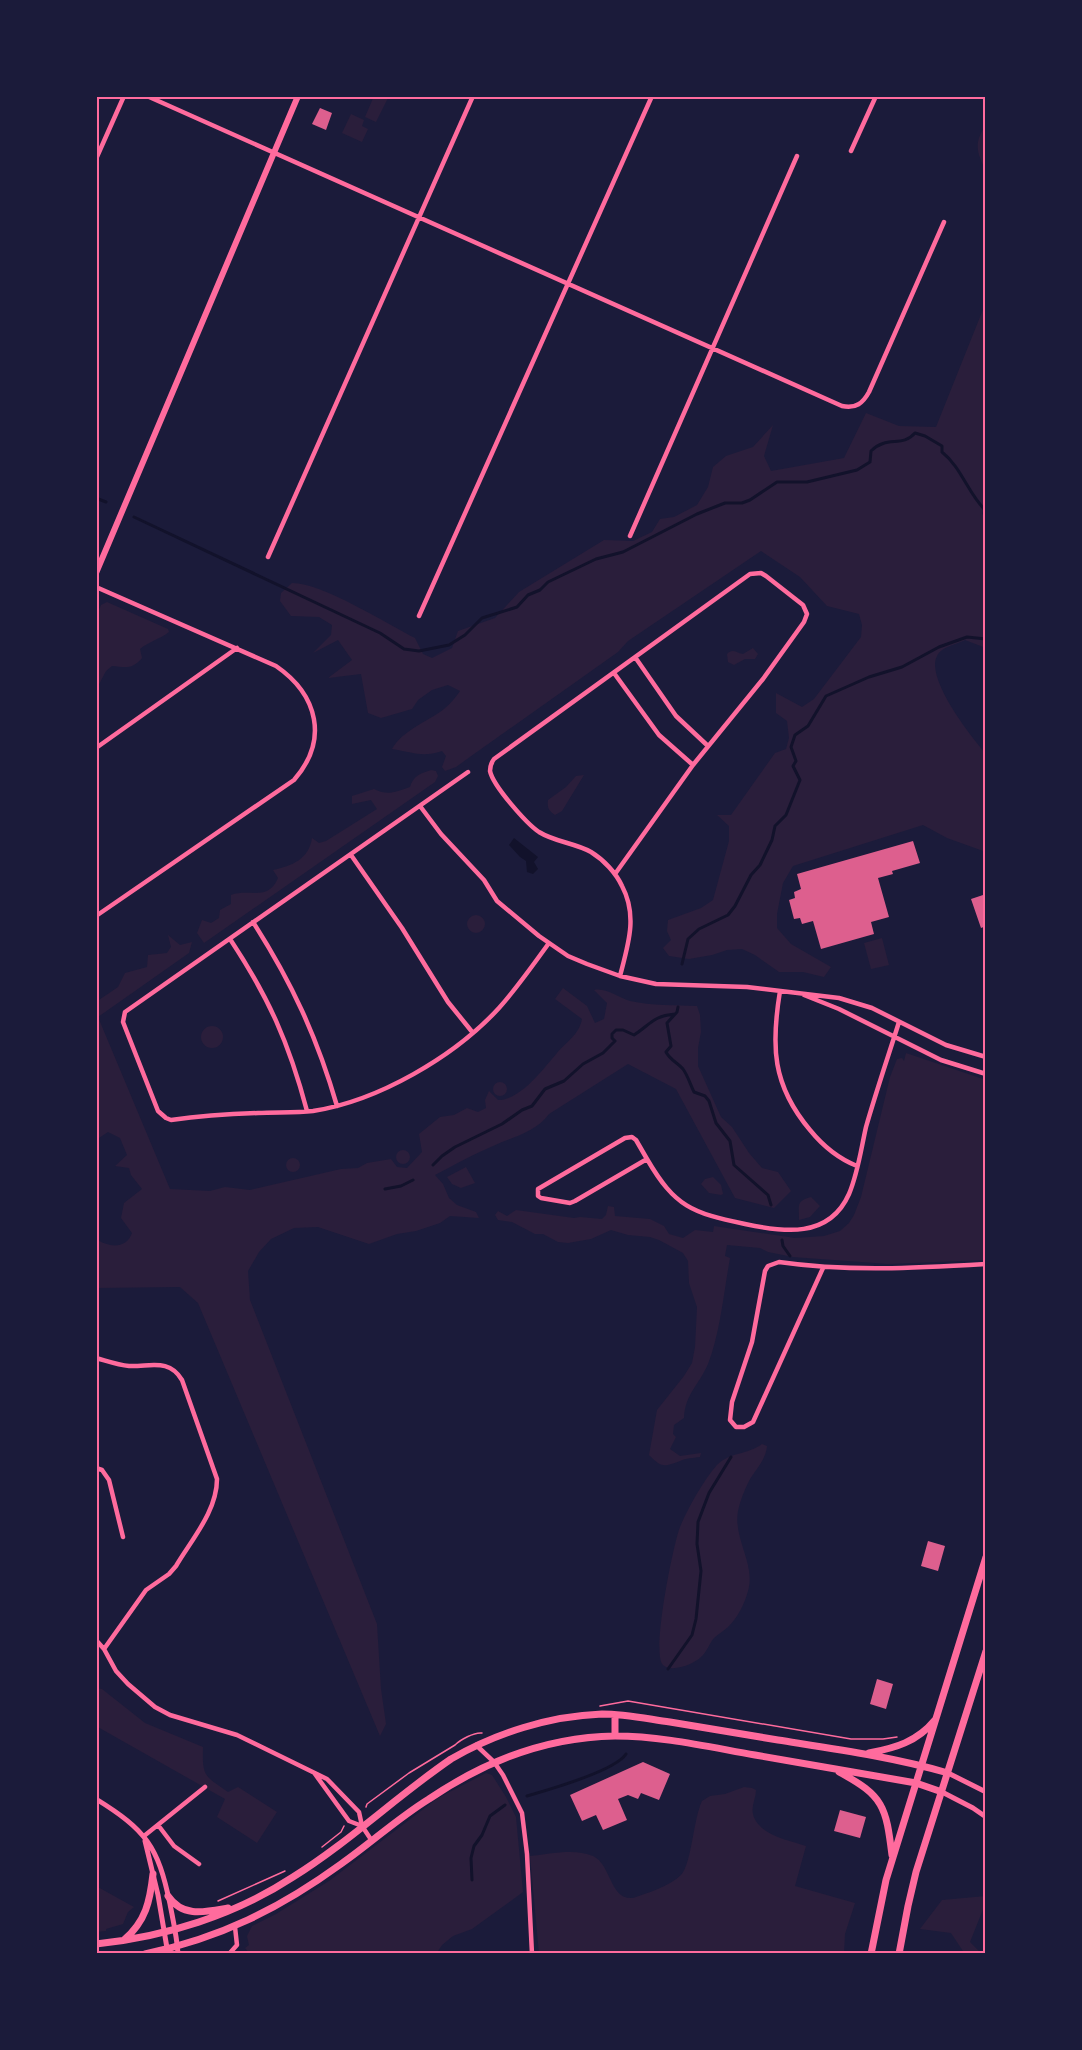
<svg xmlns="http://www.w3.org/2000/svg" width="1082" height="2050" viewBox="0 0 1082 2050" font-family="Barlow,sans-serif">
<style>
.green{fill:#2a1e3b}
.water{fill:#12122b}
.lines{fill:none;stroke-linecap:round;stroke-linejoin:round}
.stream{stroke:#12122b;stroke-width:3}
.building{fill:#dd5f8e}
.path{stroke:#ff6b9d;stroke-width:1.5}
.minor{stroke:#ff6b9d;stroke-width:4.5}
.tertiary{stroke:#ff6b9d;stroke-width:5}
.secondary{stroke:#ff6b9d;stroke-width:6}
.primary{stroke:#ff6b9d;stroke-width:7}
.neatline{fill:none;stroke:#ff6b9d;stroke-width:2}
</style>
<rect width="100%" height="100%" fill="#1b1b3a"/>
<!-- green -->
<path class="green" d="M374,96H389L376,122L365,117Z
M351,114L364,120L362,126L368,129L362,142L342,133Z
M986,125V171C977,153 973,143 986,125Z
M986,302V498L984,499L982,514L986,518V648L965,640C957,644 941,647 937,656C925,678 971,737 986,754V852L947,838L923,825L793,866L783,883L777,914V928L791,944L831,967L824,977L803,972H779L755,955L742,949L727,950L712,955L689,959L669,956L663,948L671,940L667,931L668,920L701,908L713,900L729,841V826L717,815H731L775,753L786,749L789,738L787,721L776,713V693L802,707L814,699L861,637L862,625L859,614L827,606L800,577L761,551L628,641L618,652L474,754L456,767L445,771L442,767L446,756L442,751C422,758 412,752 392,749C403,730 427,722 444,709C450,704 456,697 460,691L448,685L432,690L418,700L412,709L381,718L368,713L361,674L328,678L352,660L338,640L313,653L331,635L332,625L319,617L291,616L280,601L281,593L292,583C323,583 385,623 415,638L423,654L432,658L452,648L458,631L495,618L519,592L604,540L633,541L652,532L660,519L674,517L697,505L708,487L713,467L726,456L753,447L773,425L764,456L771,471L844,458L866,413L899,426L936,427Z
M107,602L168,629L169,632C160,639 148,642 140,649L142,658C132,670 125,667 112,666L106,671L96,690V617L101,605Z
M753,648L758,654L755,659H745L734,665L728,662L727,654C733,648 736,653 743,654Z
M431,770L436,771L438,776L435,782L204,943L197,933L202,920L211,923L219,918L220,910L231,904V895C249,888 268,902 278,878L273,870C292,866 309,859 312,838L319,843L326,841L377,809L371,800L352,804V796L374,789C388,796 395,792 410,787C413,776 421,773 431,770Z
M584,775L562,811L555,815C549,811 547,808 548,800L566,787L576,776Z
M467 924a9 9 0 1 1 18 0a9 9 0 1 1-18 0Z
M168,935L180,945L192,942L189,953L98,1017L170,1189L210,1191L225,1187L250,1190L341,1169L358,1168L367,1163L391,1159L397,1167L407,1168L422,1152L419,1134L440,1117L454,1115L467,1108L478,1112L486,1108L485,1100L489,1091L498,1100C521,1100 543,1069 557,1053C567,1041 579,1035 582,1019L555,999L563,988L587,1006L595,1023L604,1019L607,1003L594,990C606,987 619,998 630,1001C652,1006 675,1005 697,1006L700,1015L701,1032L698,1048V1066L721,1117L732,1127L749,1153L762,1168L778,1172L791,1191L774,1208L735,1198L676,1089L628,1064L549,1114C536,1132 513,1137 493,1146C474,1154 454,1165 435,1175L443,1184L449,1198L457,1205L476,1212L479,1218L450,1216L440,1223L416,1231L397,1234L369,1244L318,1227L294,1228L271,1239L259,1252L248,1271L250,1300L377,1624L381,1689L386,1724L380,1736L198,1303L180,1287L96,1288V1239C108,1247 126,1250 132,1233L121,1218L124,1203L142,1189L131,1175L129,1168L115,1166L127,1155L120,1138L108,1132L96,1140V1002L118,987L125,973L147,967L148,955L167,953L171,947Z
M882,938L889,965L871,969L864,943Z
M201 1037a11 11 0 1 1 22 0a11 11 0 1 1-22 0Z
M906,1053L986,1080V1260L888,1264L793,1257L768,1252L760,1248L727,1245L725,1256L730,1258C724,1291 720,1334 708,1364C699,1385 685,1394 684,1418L674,1425L673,1434L676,1437L670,1449L680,1456L701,1453L700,1457C693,1458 686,1458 680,1461C664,1467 662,1468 649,1455L657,1410L684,1376L692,1363L695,1347L697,1307L689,1283L688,1261L683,1253L659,1240L650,1237L628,1235L611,1230L591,1239L568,1243L558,1242L543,1234H535L512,1222L498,1220L495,1215L498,1211L507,1216L516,1210L574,1218L580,1217L602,1219L606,1215L608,1206L614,1207L615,1216L650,1219L664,1226L669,1234L683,1238L695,1230L713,1232L714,1226L795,1238L824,1236L840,1231L849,1223L854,1215L861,1197L890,1077L897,1059L902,1058L904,1061Z
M493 1089a7 7 0 1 1 14 0a7 7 0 1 1-14 0Z
M396 1157a7 7 0 1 1 14 0a7 7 0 1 1-14 0Z
M286 1165a7 7 0 1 1 14 0a7 7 0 1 1-14 0Z
M466,1167L475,1183L461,1188L452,1184L447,1177Z
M713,1177L721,1185L723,1194L721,1195L709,1193L701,1184L705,1179Z
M811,1197L820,1206L810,1217L799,1220C799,1205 796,1201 811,1197Z
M762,1444L767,1446C766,1460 755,1470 749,1481C744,1491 740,1501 738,1511C733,1539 756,1564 748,1591C744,1605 738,1617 728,1627C724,1631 718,1634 714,1638C709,1644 707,1652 701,1657C694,1664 672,1673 663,1665C651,1655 673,1545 680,1527C688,1508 703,1481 717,1465C730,1452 747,1455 762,1444Z
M96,1688L102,1689L145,1723L203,1747C202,1777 205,1776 228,1792L238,1787L277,1812L257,1843L217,1817L225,1799L96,1726Z
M486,1773L492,1775L506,1797L516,1817L523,1892L472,1929L453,1936L442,1945L436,1954H250L245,1948L249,1945L247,1936L252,1926L276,1914L329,1881L438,1798Z
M744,1787L752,1788L756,1790C756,1798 751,1806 753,1814C758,1835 789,1840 806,1846L795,1886L855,1903L845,1934L844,1954H539L530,1856C549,1854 575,1848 593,1856C612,1865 609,1900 633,1898C648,1893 670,1886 681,1875C692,1863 693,1820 702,1801L710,1796L725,1794Z
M96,1886L134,1907L128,1912L123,1924L106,1929V1931L96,1932Z
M986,1896V1902L970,1942L982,1954H965L951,1933L920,1929L942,1900Z"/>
<!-- water -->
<path class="water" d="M514,838L538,857L534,862L538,869L533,874L527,872L526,861L520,857L509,845Z"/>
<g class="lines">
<!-- stream -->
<path class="stream" d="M96,498L106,502
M134,517L380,633L404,649L419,651L449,645L465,635L482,618L517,607L528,595L540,590L548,582L596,559L623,552L697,514L725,503H742L750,500L777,482H807L857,470L870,462L871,451C887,435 902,448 915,433L925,436L942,446V452C962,468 968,494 986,511
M682,964L688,939L699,929L728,915L735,906L751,875L760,865L772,840L775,826L786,815L800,780L793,766L796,761L791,747L795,735L808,726L826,696L869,677L902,667L939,647L967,637L986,639
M678,1007L677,1012L667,1023L671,1046L666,1052C670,1060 678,1063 683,1069C688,1076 690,1084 694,1092L705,1096L709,1101L716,1123L730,1141L734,1165L768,1195L771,1205
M433,1165L442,1156L455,1147L502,1124L522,1110L532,1106L545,1089L564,1081L583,1064L603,1053L615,1041L612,1038V1034L616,1030H623L634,1035C651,1024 653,1016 675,1014
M385,1189L401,1186L413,1180
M782,1240L783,1246L790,1256
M668,1669L692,1635L696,1619L701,1571L697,1544L698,1522L709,1493L731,1457
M527,1796C548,1790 616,1770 626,1754
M472,1880L471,1858L474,1846L482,1835L490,1816L505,1805"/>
</g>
<!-- building -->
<path class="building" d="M320,108L332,113L326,130L312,124Z
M913,841L920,863L892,871L893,874L878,878L889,917L871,922L874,934L821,949L813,921L802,924L800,918L794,919L789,900L795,898L794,892L801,889L797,874Z
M986,894V926L981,928L971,899Z
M928,1541L945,1546L938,1571L921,1566Z
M877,1679L893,1684L886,1709L870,1704Z
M643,1762L670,1774L659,1800L641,1793L638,1799L628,1795L618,1799L627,1820L603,1830L596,1815L582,1821L570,1795Z
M840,1810L866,1817L860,1838L834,1831Z"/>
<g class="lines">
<!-- path -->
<path class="path" d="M600,1706L628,1701L851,1739H883L897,1737
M366,1807L367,1804L409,1773L455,1745C460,1740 474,1732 482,1733
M322,1847L341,1832L344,1826
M218,1901L285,1871"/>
<!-- minor -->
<path class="minor" d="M147,96L842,406C856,409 863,403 869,392L944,222
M851,151L876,96
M96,159L124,96
M630,536L797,156
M268,557L473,96
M96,587L276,666C318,695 329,740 294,780L96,916
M419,616L652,96
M635,657L676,716L708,746
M614,673L659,735L693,765
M96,748L237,648
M468,772L125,1012L123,1022L158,1111L166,1118L171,1120C200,1116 229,1114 258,1113C276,1112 295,1113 313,1111C378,1101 454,1057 499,1008C517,988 533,965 549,943
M420,806L441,834L484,880L497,901L539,936L568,956L587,964L620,976L656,984L747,987L839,998L872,1008L946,1045L986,1057
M351,855L402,928L448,1002L473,1033
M615,874L693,765L763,679L804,622L807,614L803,605L766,576L761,573L750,574L494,759C491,763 490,766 490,771C493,786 527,824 539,832C555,842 575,843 591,852C604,860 616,873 622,886C638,916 628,945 620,976
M253,922C292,983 317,1037 337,1106
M230,939C269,998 289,1043 307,1111
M780,991C771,1046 772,1085 810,1130C823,1146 837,1158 857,1166
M804,995L839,1009L941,1060L986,1074
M632,1137L636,1140L647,1159L575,1201L570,1203L541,1198L538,1196V1189L625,1138Z
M647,1159C675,1207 692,1213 745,1224C783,1232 829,1239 849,1194C858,1173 861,1149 866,1127C876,1092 888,1057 899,1022
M823,1268L753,1422L744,1427H736L730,1420L732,1402L752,1342L765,1271L768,1266L779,1262C848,1272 917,1268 986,1264
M96,1358C107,1361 118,1365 129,1366C150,1367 169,1358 182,1380L217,1479C217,1511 192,1539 176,1566L169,1574L146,1590L104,1649
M96,1468L102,1470L109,1480L123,1537
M96,1640L104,1649L116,1671L128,1684L155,1707L170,1715L237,1735L327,1779L359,1812L362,1826L372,1841
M476,1745L494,1762L503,1775L522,1813L527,1854L532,1954
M315,1774L349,1821L362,1826
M158,1825L174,1846L199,1864
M144,1836L205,1787
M229,1954L237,1945L235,1927"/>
<!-- tertiary -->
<path class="tertiary" d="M948,1773L986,1792
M942,1792L973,1808L986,1817
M96,1799C146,1830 158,1846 170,1904C173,1920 177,1937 178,1954
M145,1841L158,1895L168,1954"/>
<!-- secondary -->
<path class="secondary" d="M96,573L298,96"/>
<!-- primary -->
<path class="primary" d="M615,1736V1715
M869,1753C895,1748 917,1742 935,1720
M839,1772C884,1796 886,1807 892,1855
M168,1896C183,1918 205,1912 228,1908
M124,1940C146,1921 150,1901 153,1874
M96,1944C165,1937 235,1915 293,1877C349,1842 397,1796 451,1759C496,1733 549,1716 602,1714C625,1714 648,1719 670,1722C706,1728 742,1734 778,1740C835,1749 893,1757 948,1773
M145,1954C220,1938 279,1909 341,1864C371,1843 398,1818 429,1799C485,1761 547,1737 615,1736C662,1736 709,1747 755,1755C809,1764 862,1774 916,1783L942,1792
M871,1954L886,1880L986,1557
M899,1954L908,1906L916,1872L986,1651"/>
</g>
<!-- border -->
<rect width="1082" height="2050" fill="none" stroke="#1b1b3a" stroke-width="195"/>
<rect x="98" y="98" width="886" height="1854" class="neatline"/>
</svg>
